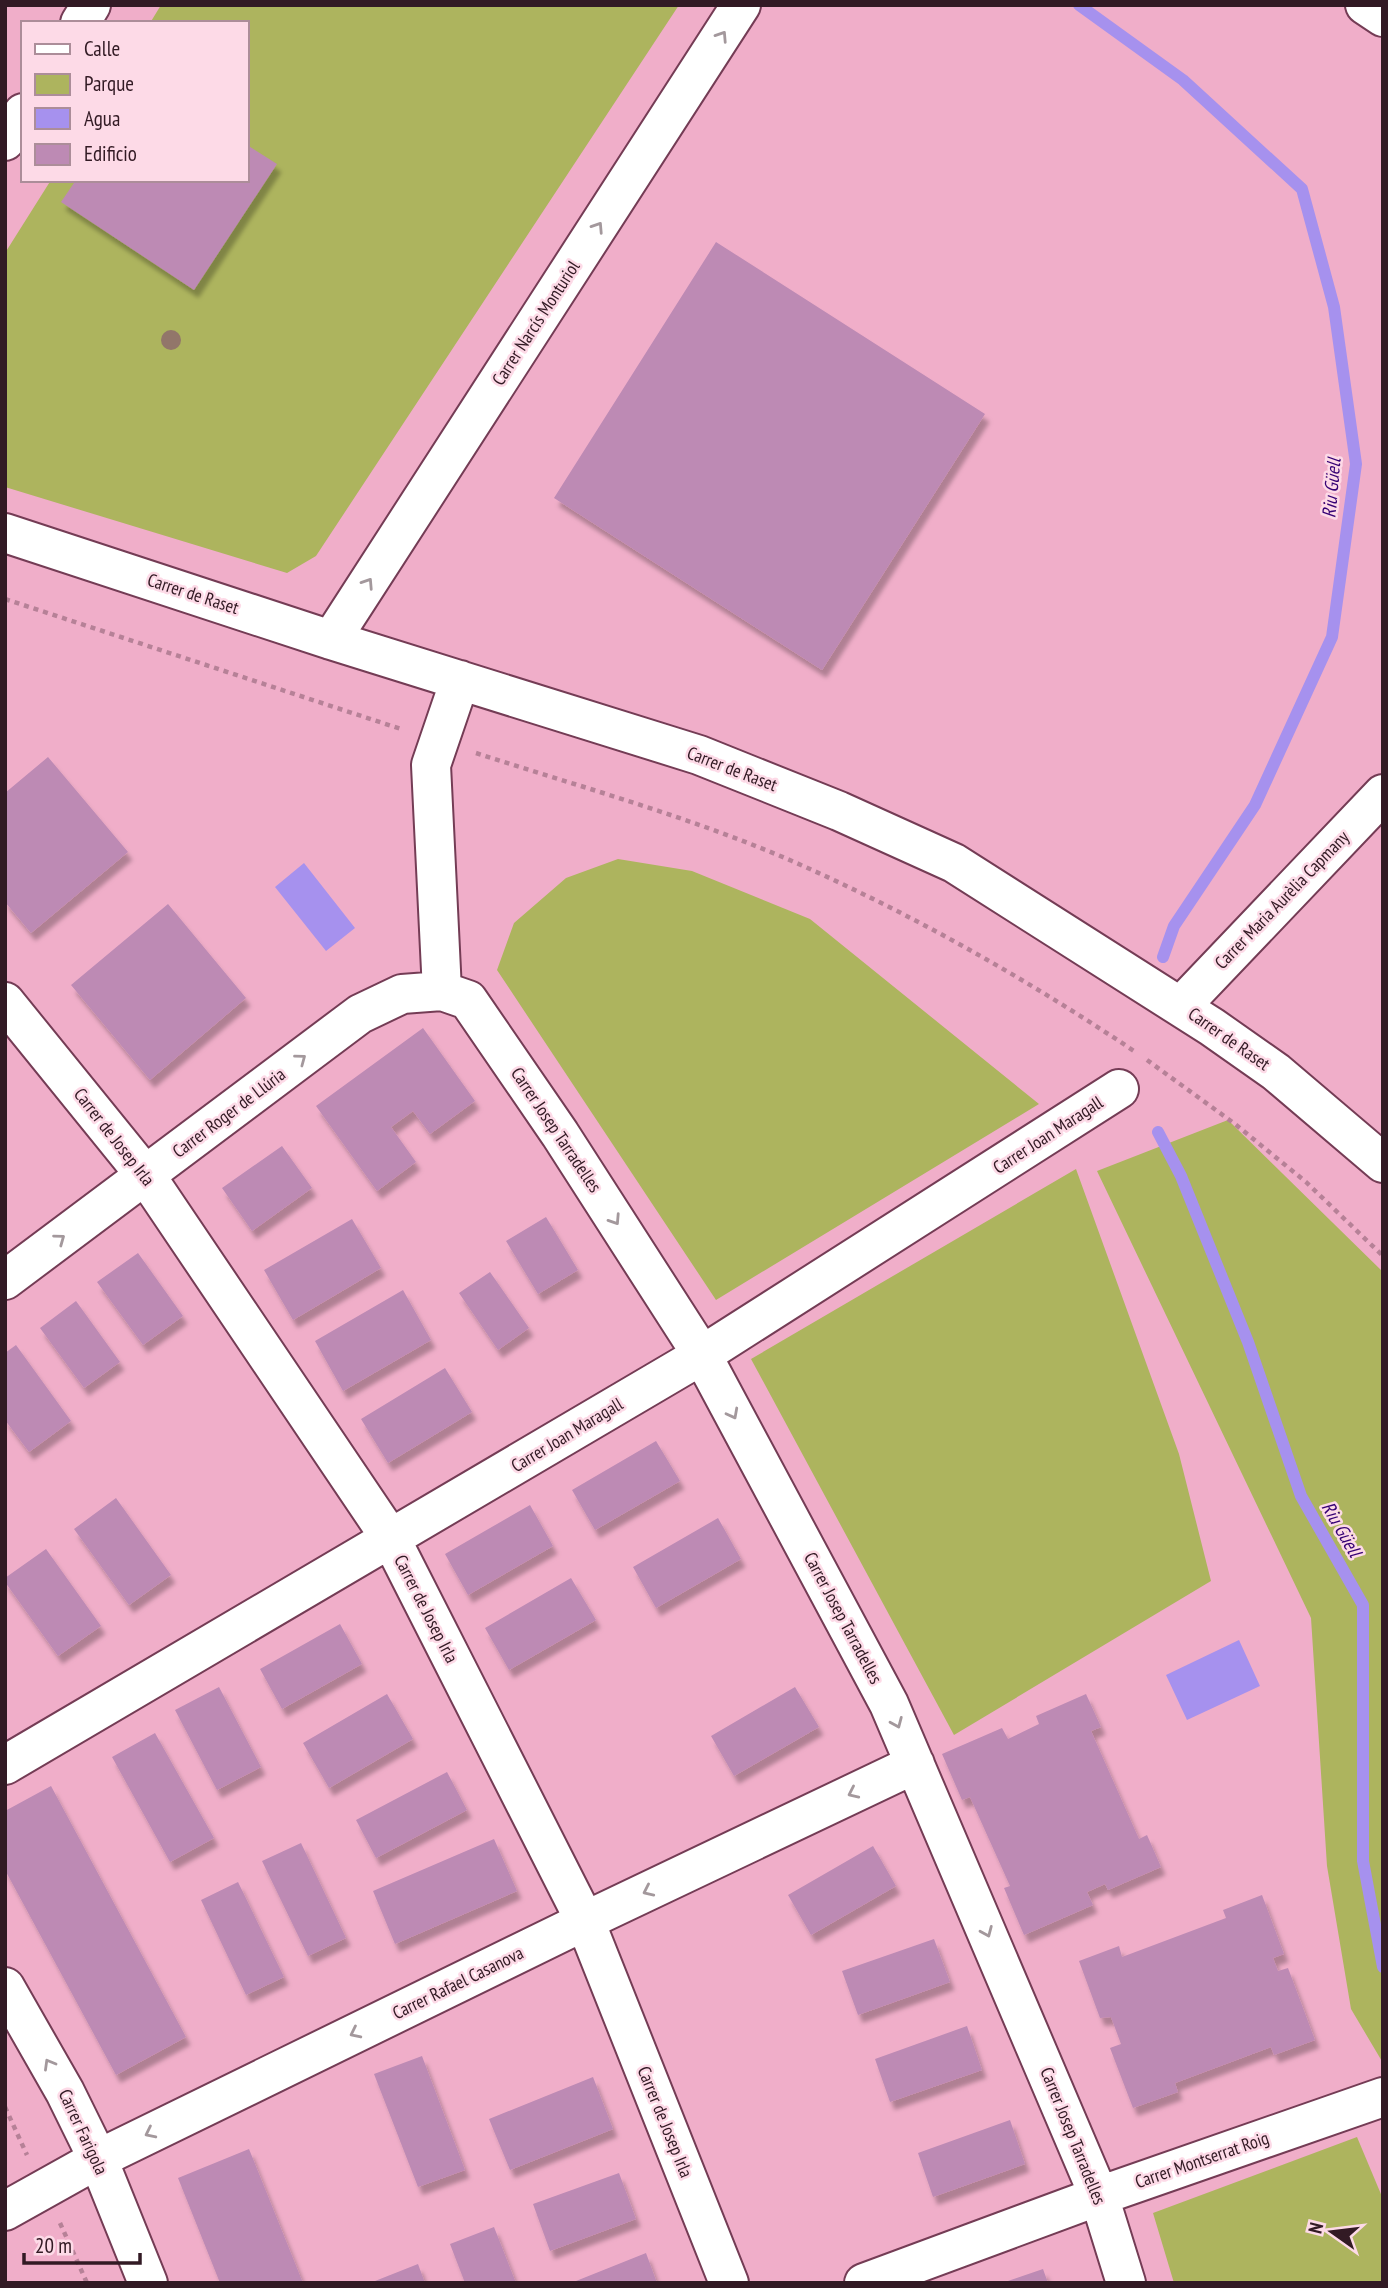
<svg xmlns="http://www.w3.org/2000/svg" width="1388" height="2288" viewBox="0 0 1388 2288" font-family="'PT Sans Narrow',sans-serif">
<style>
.green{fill:#adb45e}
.water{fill:#a691ee}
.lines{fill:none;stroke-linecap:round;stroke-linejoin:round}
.stream{stroke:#a691ee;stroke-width:12}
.building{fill:#bd8ab4;filter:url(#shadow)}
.minor-casing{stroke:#743c55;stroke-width:42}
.path{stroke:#b68197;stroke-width:4.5;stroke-dasharray:5 5;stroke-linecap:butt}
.minor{stroke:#fff;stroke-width:38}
.tree{fill:#92766a}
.oneway{stroke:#a3989c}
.labels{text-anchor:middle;stroke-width:5;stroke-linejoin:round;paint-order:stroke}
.street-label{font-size:18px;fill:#321a24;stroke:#fddae7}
.water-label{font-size:19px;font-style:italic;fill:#350074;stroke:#fddae7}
</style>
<defs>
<filter id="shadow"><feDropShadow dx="4.5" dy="8" stdDeviation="2" flood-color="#0004"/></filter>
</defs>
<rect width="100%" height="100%" fill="#f0aec9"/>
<!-- green -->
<path class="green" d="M161,5H679L316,556L287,573L5,487V253L51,180H247V23H150Z
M618,859L692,871L810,919L1039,1104L716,1300L497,970L514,923L566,878Z
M1228,1120L1383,1272V2063L1351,2009L1327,1866L1311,1618L1097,1171Z
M1076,1169L1179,1454L1211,1581L954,1735L751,1359Z
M1357,2137L1383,2199V2283H1174L1153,2213Z"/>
<!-- water -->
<path class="water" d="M304,863L355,928L326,951L275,887Z
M1239,1640L1260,1686L1187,1720L1166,1675Z"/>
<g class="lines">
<!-- stream -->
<path class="stream" d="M1079,5L1183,80L1302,189L1334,307L1356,464L1332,637L1255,805L1174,926L1163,957
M1158,1132L1181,1176L1248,1342L1301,1496L1363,1605V1861L1383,1967"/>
</g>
<!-- building -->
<path class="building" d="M247,145L277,164L194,290L61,202L76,180H247Z
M716,242L985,414L822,670L554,498Z
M48,757L128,852L31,933L5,902V793Z
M168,904L246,998L150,1080L71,985Z
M423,1028L475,1101L430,1134L413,1111L391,1127L416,1162L377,1191L316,1106Z
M282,1146L312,1188L252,1231L222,1188Z
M546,1217L578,1270L538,1294L506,1241Z
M352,1219L381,1268L293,1320L264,1270Z
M138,1253L183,1316L143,1345L97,1282Z
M490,1272L529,1328L498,1350L459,1293Z
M403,1290L431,1340L343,1391L315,1341Z
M76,1301L120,1362L84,1388L40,1328Z
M16,1345L71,1421L29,1452L5,1420V1353Z
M445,1368L472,1412L388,1463L361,1419Z
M656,1441L680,1481L595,1530L572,1490Z
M116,1498L171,1575L129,1605L74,1529Z
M530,1505L553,1546L468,1595L445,1554Z
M718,1518L741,1559L656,1608L633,1567Z
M46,1549L101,1626L58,1656L5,1582V1578Z
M571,1578L596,1620L509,1670L485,1628Z
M340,1624L362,1664L282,1709L260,1669Z
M219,1687L261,1767L217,1790L175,1710Z
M795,1687L819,1727L734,1776L711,1736Z
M387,1694L413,1739L329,1788L303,1743Z
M1086,1694L1101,1727L1091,1731L1139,1839L1147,1835L1161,1867L1108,1890L1105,1884L1087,1892L1093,1905L1024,1935L1004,1888L1010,1886L970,1797L962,1800L942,1754L1002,1728L1008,1739L1039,1724L1036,1716Z
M155,1733L214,1838L170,1862L112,1757Z
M447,1772L467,1810L376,1858L356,1820Z
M51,1786L186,2037L116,2075L5,1870V1811Z
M494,1839L517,1891L395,1944L373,1891Z
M301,1843L346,1938L308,1956L262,1861Z
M873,1846L896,1886L811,1935L788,1895Z
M238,1882L284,1977L246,1995L201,1900Z
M1262,1895L1284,1954L1273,1958L1278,1971L1288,1968L1315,2040L1274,2055L1271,2047L1175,2083L1178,2092L1133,2108L1110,2048L1121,2044L1111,2017L1100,2018L1079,1961L1119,1946L1122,1957L1226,1918L1223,1910Z
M934,1939L950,1982L858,2015L842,1971Z
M967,2026L982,2070L890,2102L875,2059Z
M422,2056L465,2170L418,2187L374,2074Z
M593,2077L613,2129L510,2170L489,2119Z
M1010,2120L1025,2164L933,2197L918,2153Z
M249,2149L303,2283H220L178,2178Z
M619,2173L636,2219L550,2251L533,2204Z
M494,2227L516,2283H465L450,2244Z
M646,2253L657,2283H571Z
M418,2264L425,2283H370Z
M1043,2269L1048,2283H1005V2282Z"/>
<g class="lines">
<defs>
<path id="minor" d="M1365,5L1383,17
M80,23L91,5
M5,141L23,113
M5,533L331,640L699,755L839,811L954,863L1212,1027L1276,1072L1383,1163
M331,640L741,5
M442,991L431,765L460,680
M5,1002L146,1176L391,1539L585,1921L729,2283
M1181,1006L1383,794
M5,1280L360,1014L402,994L442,991L468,1000L560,1134L702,1355L889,1704L1099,2196L1126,2283
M5,1765L702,1355L1119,1089
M5,1987L65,2092L98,2159L148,2283
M5,2211L98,2159L585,1921L915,1764
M864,2283L1099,2196L1383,2097"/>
</defs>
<!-- minor casing -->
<use href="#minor" class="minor-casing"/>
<!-- path -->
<path class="path" d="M5,599L404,730
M476,753C581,787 690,817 792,861C912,914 1025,978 1134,1051
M1147,1060L1235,1124L1306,1182L1383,1256
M5,2107L27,2155
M60,2223L87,2283"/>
<!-- minor -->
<use href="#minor" class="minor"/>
</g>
<!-- trees -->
<circle class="tree" cx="171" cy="340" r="10"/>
<!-- one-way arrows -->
<defs><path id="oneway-chevron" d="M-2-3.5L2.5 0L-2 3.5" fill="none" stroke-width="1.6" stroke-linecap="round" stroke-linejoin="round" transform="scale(1.75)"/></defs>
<g class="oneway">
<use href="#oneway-chevron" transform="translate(722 36) rotate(-57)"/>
<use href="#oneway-chevron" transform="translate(598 227) rotate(-57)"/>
<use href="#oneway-chevron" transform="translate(368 583) rotate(-57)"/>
<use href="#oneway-chevron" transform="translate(301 1059) rotate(-37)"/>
<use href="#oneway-chevron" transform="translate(615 1220) rotate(57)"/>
<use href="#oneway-chevron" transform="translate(60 1239) rotate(-36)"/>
<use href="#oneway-chevron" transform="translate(733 1414) rotate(62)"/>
<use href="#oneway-chevron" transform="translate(897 1723) rotate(67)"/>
<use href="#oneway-chevron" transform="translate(853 1793) rotate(155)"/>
<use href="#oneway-chevron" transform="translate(648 1891) rotate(155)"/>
<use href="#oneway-chevron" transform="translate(987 1932) rotate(67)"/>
<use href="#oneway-chevron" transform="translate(355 2033) rotate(154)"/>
<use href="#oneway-chevron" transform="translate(49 2064) rotate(-120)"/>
<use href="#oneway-chevron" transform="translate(150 2133) rotate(154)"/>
</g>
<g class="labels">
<!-- street labels -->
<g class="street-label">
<text transform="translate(536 323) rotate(-57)" y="6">Carrer Narcís Monturiol</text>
<text transform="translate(193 594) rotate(18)" y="6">Carrer de Raset</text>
<text transform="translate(732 769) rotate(21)" y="6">Carrer de Raset</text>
<text transform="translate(1282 900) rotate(-46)" y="6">Carrer Maria Aurèlia Capmany</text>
<text transform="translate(1229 1039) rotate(35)" y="6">Carrer de Raset</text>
<text transform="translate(229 1113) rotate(-37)" y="6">Carrer Roger de Llúria</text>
<text transform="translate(556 1130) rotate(56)" y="6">Carrer Josep Tarradelles</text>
<text transform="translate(1048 1135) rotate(-33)" y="6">Carrer Joan Maragall</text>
<text transform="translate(114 1137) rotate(52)" y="6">Carrer de Josep Irla</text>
<text transform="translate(567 1435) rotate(-31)" y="6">Carrer Joan Maragall</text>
<text transform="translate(426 1609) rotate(63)" y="6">Carrer de Josep Irla</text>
<text transform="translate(843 1618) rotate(62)" y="6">Carrer Josep Tarradelles</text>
<text transform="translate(458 1983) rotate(-26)" y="6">Carrer Rafael Casanova</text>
<text transform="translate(665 2122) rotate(68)" y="6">Carrer de Josep Irla</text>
<text transform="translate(83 2132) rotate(65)" y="6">Carrer Farigola</text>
<text transform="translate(1073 2136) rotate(68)" y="6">Carrer Josep Tarradelles</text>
<text transform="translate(1202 2160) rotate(-19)" y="6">Carrer Montserrat Roig</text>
</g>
<!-- water labels -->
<g class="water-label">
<text transform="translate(1331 488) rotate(-85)" y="7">Riu Güell</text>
<text transform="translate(1342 1529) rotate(60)" y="7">Riu Güell</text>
</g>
</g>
<!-- border -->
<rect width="1388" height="2288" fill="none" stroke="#321a24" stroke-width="14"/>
<!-- legend -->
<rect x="21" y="21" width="228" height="161" fill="#fddae7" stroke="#ac8d99" stroke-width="2"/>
<rect x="35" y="44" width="35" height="10" fill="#ffffff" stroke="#ac8d99" stroke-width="2"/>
<text x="84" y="56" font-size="21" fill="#321a24">Calle</text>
<rect x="35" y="74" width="35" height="21" fill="#adb45e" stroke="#ac8d99" stroke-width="2"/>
<text x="84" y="91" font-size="21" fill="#321a24">Parque</text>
<rect x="35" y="108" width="35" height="21" fill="#a691ee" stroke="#ac8d99" stroke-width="2"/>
<text x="84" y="126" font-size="21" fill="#321a24">Agua</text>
<rect x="35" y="144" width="35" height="21" fill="#bd8ab4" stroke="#ac8d99" stroke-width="2"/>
<text x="84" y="161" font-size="21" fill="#321a24">Edificio</text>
<!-- north arrow -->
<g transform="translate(1332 2232) rotate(284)" stroke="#fddae7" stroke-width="5" paint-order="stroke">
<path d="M0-5L12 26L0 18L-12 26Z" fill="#321a24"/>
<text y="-10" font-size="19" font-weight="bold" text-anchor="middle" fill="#321a24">N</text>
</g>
<!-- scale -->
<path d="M24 2253v10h116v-10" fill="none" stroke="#321a24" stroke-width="3.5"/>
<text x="35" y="2253" font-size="21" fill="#321a24" stroke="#fddae7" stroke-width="5" paint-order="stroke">20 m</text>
</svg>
